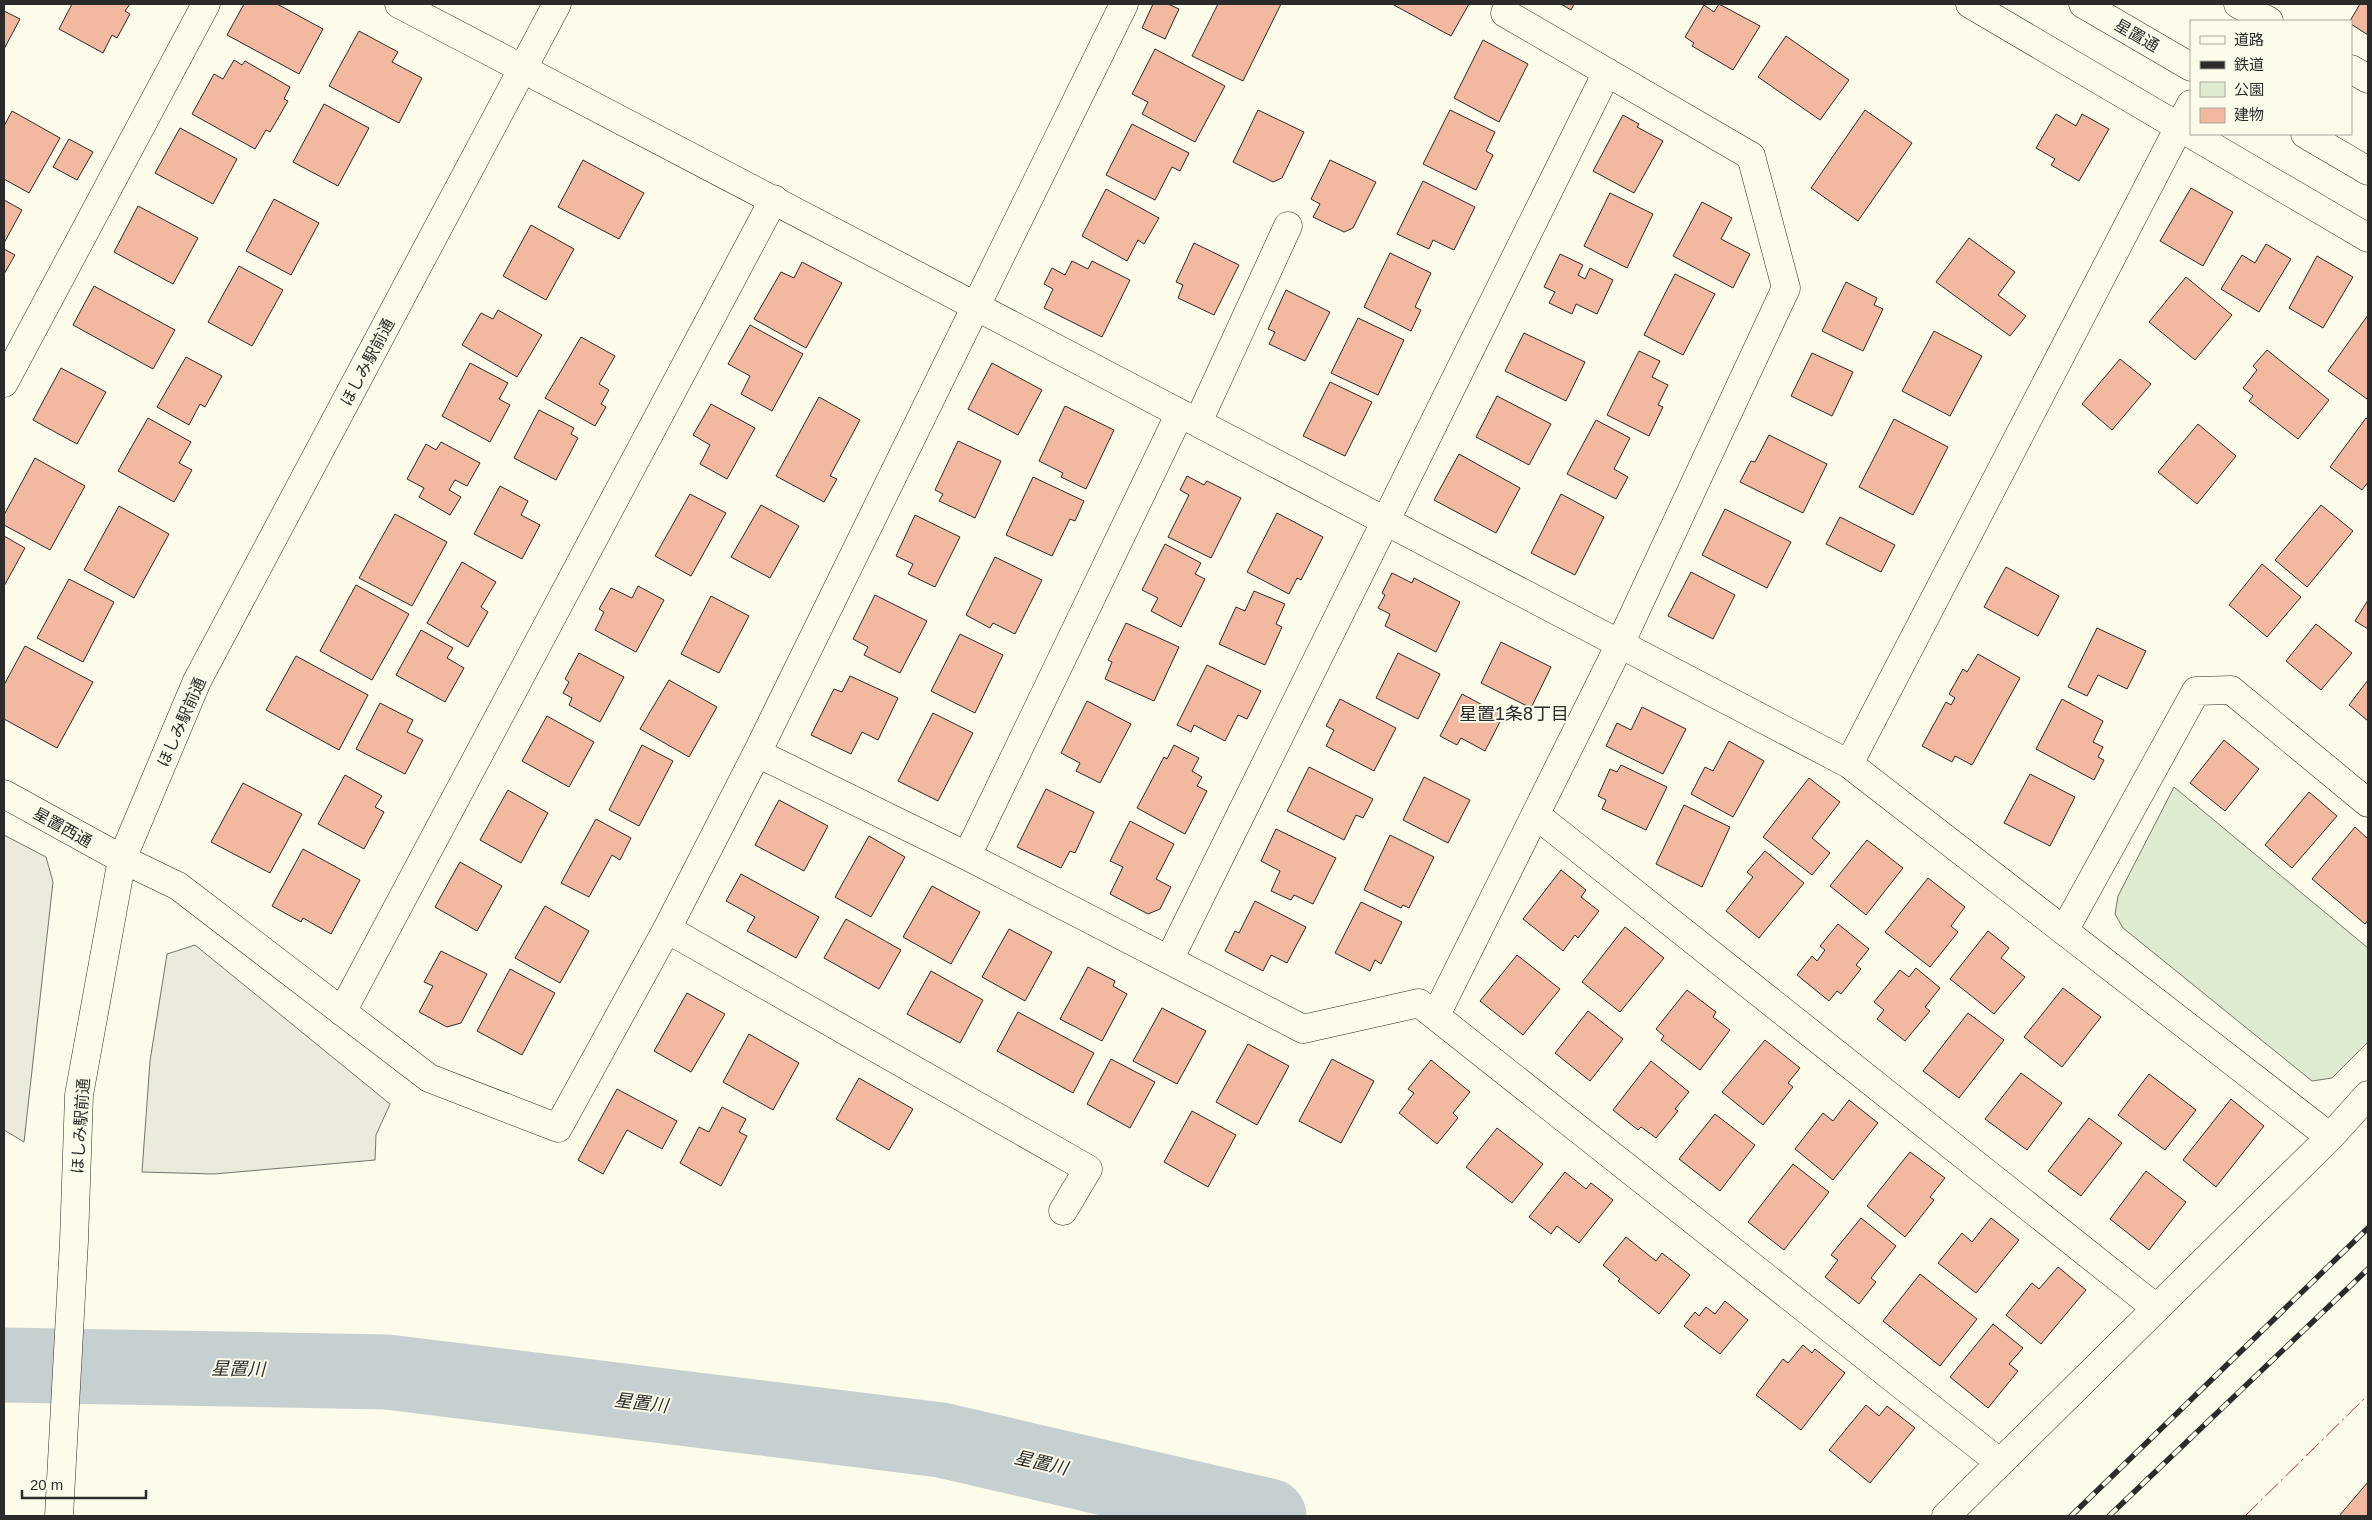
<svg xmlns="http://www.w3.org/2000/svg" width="2372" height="1520" viewBox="0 0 2372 1520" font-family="Helvetica,'Noto Sans JP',sans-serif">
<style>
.green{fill:#deebd1;stroke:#74746e}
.parking{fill:#eceadb;stroke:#74746e}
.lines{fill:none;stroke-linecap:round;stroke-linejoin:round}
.river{stroke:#c7d0d0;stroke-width:75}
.building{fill:#f2b8a0;stroke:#2b2b2b}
.minor-casing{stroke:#2b2b2b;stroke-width:29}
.minor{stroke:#fdfbea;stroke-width:28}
.rail-casing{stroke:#2b2b2b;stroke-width:5.5}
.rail{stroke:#fdfbea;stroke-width:4;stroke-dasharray:11;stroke-linecap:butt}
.power{stroke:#c62828;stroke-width:1;stroke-dasharray:18 4 2.5 4;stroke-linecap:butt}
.labels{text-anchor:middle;stroke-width:4;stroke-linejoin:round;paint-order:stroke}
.street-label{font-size:16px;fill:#2b2b2b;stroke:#fdfbea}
.neighbourhood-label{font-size:18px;fill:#2b2b2b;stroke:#fdfbea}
.water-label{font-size:18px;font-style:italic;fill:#2b2b2b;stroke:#fdfbea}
</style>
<rect width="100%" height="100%" fill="#fdfbea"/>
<!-- green -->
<path class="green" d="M2174,787L2368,948V1042L2332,1078L2312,1081L2123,928L2115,914L2118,896Z"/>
<!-- parking -->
<path class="parking" d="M4,835L46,857L53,882L24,1142L4,1130Z
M195,945L390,1104L376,1135L375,1160L214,1174L142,1172L150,1061L167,954Z"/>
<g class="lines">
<!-- river -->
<path class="river" d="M4,1365L387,1372L941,1440L1269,1516"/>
</g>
<!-- building -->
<path class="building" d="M72,4H130L125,11L130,14L117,38L112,35L103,53L59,29Z
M244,4H277L323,29L299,74L227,35Z
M1153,4H1168L1179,9L1165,39L1142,28Z
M1218,4H1281L1243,81L1192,56Z
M1392,4H1469L1451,36Z
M1561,4H1574L1571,10Z
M1719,4L1760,26L1733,70L1692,46L1694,43L1685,37L1704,5L1714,12Z
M2360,4H2368V35L2351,24L2350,21Z
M4,11L20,19L4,49Z
M359,31L398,52L392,62L422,78L399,123L329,86Z
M1786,36L1849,80L1820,120L1758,77Z
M1483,40L1528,64L1499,122L1454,98Z
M1155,49L1225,86L1195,142L1142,114L1148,102L1132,94Z
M234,60L242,65L245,61L290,87L284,99L288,101L270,132L266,130L255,149L192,114L214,74L223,79Z
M324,104L369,128L338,186L293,162Z
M1258,110L1304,132L1282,178L1273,182L1233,162Z
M1450,110L1495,132L1486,151L1493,155L1476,190L1423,164Z
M1865,110L1912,143L1858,221L1811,188Z
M12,111L60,138L29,193L4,179V126Z
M2056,114L2076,126L2082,114L2109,129L2079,181L2051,165L2055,159L2036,148Z
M1623,115L1639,124L1637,127L1663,141L1634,193L1593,171Z
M1132,124L1189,153L1180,171L1172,167L1155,200L1106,175Z
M180,128L237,159L213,204L155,173Z
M69,139L93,152L77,180L53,167Z
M583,160L644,193L619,239L558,207Z
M1330,160L1376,182L1353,228L1344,232L1313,217L1320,204L1311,199Z
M1423,181L1475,207L1454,250L1433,240L1429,249L1397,234Z
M2191,188L2233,212L2203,266L2160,241Z
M1106,189L1159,218L1144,244L1138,240L1127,261L1082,236Z
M1610,193L1653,214L1627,268L1584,246Z
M274,199L319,223L291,275L246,251Z
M4,200L22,210L4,243Z
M1702,202L1732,218L1721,239L1750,254L1733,288L1673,256Z
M138,206L198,238L173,284L114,252Z
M531,225L574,249L546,300L503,276Z
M1969,238L2015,272L1998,295L2026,316L2010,336L1936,282Z
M1194,243L1239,265L1214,315L1178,298L1183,285L1176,282Z
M2266,244L2291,259L2259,312L2221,289L2242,255L2255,263Z
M4,249L15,255L4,274Z
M1390,253L1431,273L1415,307L1421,310L1411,331L1364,307Z
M1560,254L1583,265L1578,275L1585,279L1590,268L1613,280L1597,314L1576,304L1572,314L1549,303L1555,292L1544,287Z
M2317,256L2353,277L2323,328L2289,308Z
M1072,261L1088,269L1092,261L1130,280L1102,337L1044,308L1053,289L1044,284L1052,268L1065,275Z
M802,262L842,283L806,348L754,319L781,272L794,278Z
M239,266L283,290L252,346L208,322Z
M1675,274L1715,294L1683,355L1644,335Z
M2186,277L2232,315L2195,360L2149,322Z
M1846,282L1877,298L1874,305L1883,309L1863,351L1822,331Z
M94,286L175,330L153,369L73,325Z
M1286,290L1330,312L1305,361L1269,344L1275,332L1268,329Z
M498,310L542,335L517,377L462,345L481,313L493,319Z
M2368,315V396L2367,399L2328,371Z
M1358,318L1404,340L1378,395L1331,373Z
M750,325L803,354L772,411L741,394L750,376L728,364Z
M1934,331L1982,356L1950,416L1902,391Z
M1524,333L1585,362L1566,401L1505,371Z
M581,337L615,356L599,384L609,390L601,404L606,407L595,426L545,398Z
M2267,350L2329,400L2298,439L2249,401L2253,396L2243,388L2257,370L2253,366Z
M1639,351L1660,361L1652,377L1668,385L1658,405L1663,407L1649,436L1607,415Z
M1812,353L1853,372L1832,416L1791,396Z
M186,357L222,376L205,407L200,404L189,425L157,407Z
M2120,359L2151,384L2112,430L2082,404Z
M470,363L508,383L499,399L510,405L490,442L442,416Z
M992,363L1042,390L1018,435L968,409Z
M61,368L106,392L77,444L33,420Z
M1330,382L1372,402L1345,456L1303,436Z
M1497,396L1551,424L1529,465L1476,437Z
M819,397L860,420L830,476L837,479L824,502L776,476Z
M711,404L755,428L727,479L700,464L710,445L693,435Z
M1065,406L1114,430L1086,489L1061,477L1063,473L1039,461Z
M539,410L574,428L571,434L578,438L556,480L514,458Z
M148,418L191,442L179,463L192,470L174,502L118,471Z
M2366,418L2368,419V482L2362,490L2330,467Z
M1894,419L1948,447L1913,515L1859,487Z
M1596,420L1630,438L1614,469L1628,477L1616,499L1567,474Z
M2198,424L2236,456L2197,504L2158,472Z
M1769,435L1827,464L1803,513L1740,482L1751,461L1755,462Z
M958,441L1001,461L975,518L939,501L943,494L935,490Z
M441,442L480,463L467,486L455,480L449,490L461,497L450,515L419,497L424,488L407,479L426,444L436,450Z
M1459,454L1520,488L1496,533L1434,500Z
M35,458L85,486L50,550L4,525V515Z
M1187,476L1204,485L1207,481L1241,498L1211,558L1168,537L1189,495L1180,490Z
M1033,477L1084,501L1075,521L1070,519L1052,556L1006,535Z
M500,486L528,501L521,515L540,525L522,559L474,534Z
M690,494L726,513L691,576L655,556Z
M1561,494L1604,517L1575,575L1531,553Z
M761,505L799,526L770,578L731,557Z
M2321,505L2353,531L2307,587L2275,560Z
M119,506L169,534L134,598L84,570Z
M1725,509L1791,542L1767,588L1702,555Z
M1277,513L1323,537L1301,580L1297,578L1289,594L1247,572Z
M395,514L447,542L412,606L359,578Z
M915,515L960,537L935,587L908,574L913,564L896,556Z
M1840,517L1895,545L1881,572L1826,544Z
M4,536L25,548L4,586Z
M1165,544L1201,563L1195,574L1205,579L1181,627L1151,611L1158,598L1142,590Z
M995,557L1042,580L1015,634L993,623L990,628L966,615Z
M462,562L496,582L481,607L488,612L468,647L427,623Z
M2262,564L2301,597L2267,637L2229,605Z
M2006,567L2059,596L2038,636L1984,607Z
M1691,572L1735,595L1713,639L1668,616Z
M1392,573L1412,583L1414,578L1460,602L1436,652L1385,626L1390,614L1378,608L1385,595L1382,593Z
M69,579L114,602L83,662L37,638Z
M356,585L409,614L372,680L320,651Z
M638,586L664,600L636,652L595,630L604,612L599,609L611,588L632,598Z
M1254,591L1285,604L1276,624L1282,627L1265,665L1219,644L1236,607L1245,611Z
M875,595L927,621L900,673L864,655L868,647L853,639Z
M711,596L749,616L719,673L681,654Z
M2368,600V629L2355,621Z
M1126,623L1179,647L1154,701L1105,679L1112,662L1108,660Z
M2316,624L2352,653L2321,690L2286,661Z
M2097,628L2146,651L2127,689L2098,675L2087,696L2068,687Z
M421,630L453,648L447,658L464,668L445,702L396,675Z
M960,634L1003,655L975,713L931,691Z
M1501,642L1551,667L1531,708L1481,683Z
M25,646L93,682L57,748L4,719V685Z
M579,653L624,677L600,722L569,705L572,698L563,693L569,682L565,679Z
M1398,653L1440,674L1418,719L1376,698Z
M1978,654L2020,678L1972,765L1955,756L1952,762L1922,746L1946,702L1951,705L1955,698L1949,694L1963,669L1967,672Z
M296,656L368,695L339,750L266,710Z
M1207,665L1261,691L1247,719L1238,715L1225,741L1194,725L1191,732L1177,725Z
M850,676L898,698L878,740L862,732L851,754L811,735L834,689L842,692Z
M669,680L717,707L689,757L640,729Z
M2368,680V721L2349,705Z
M1462,694L1503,716L1485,751L1461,738L1457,745L1440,736Z
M1340,699L1396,728L1374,771L1326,746L1334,730L1326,726Z
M2062,699L2103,721L2093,742L2103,747L2098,757L2104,760L2094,780L2036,749Z
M1087,701L1131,724L1100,783L1076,771L1080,763L1061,753Z
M380,703L413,720L407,732L423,740L405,774L356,749Z
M1642,707L1686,729L1663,774L1606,746L1617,723L1631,730Z
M933,713L973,733L938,801L898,781Z
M547,716L594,742L569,787L522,761Z
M2224,740L2259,769L2225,811L2190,783Z
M1729,741L1764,761L1733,817L1691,794L1705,767L1713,771Z
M642,745L673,761L639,826L609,810Z
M1174,745L1199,758L1192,771L1202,777L1197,786L1207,791L1185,834L1137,808L1164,757L1167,759Z
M1621,765L1667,787L1646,830L1602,809L1606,800L1598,796L1610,769L1617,772Z
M1309,767L1373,799L1363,818L1356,815L1344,840L1287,811Z
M2030,774L2075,797L2050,846L2004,823Z
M345,775L382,796L375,807L384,812L364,849L318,824Z
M1424,777L1470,800L1448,843L1403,820Z
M1809,778L1840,802L1812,838L1830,853L1812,875L1763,837Z
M243,783L302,814L270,873L211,842Z
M1046,789L1094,812L1075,853L1070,851L1061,868L1017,847Z
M508,790L548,813L521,863L480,840Z
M2309,792L2337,816L2292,868L2265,845Z
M779,800L828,826L804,871L755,845Z
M1684,805L1730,827L1702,887L1656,864Z
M596,819L631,838L620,860L612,855L589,897L561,883Z
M1130,821L1174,844L1156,879L1171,887L1160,909L1148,914L1110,894L1123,867L1110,861Z
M2355,827L2368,839V920L2365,924L2312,879Z
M1276,829L1336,858L1313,904L1294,895L1291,900L1271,891L1280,871L1261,861Z
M1390,835L1434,857L1409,908L1403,905L1401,908L1364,890Z
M869,836L905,857L871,917L835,897Z
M1867,840L1903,868L1866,915L1830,886Z
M303,849L360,880L331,934L303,918L301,922L272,906Z
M1765,851L1804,883L1759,938L1726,911L1753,877L1747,872Z
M460,862L502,886L477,931L435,907Z
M1561,870L1586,890L1581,897L1599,911L1578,938L1575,935L1563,951L1523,919Z
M741,874L819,917L796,958L747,931L755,917L726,901Z
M1928,878L1965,907L1951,926L1958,932L1930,967L1885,932Z
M932,886L980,912L951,964L903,937Z
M1255,901L1306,927L1287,963L1271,955L1263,971L1225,951L1235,931L1239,933Z
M1361,902L1402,922L1381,964L1375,960L1370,971L1335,953Z
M545,906L589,931L560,983L515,958Z
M846,919L901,950L879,989L824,958Z
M1838,924L1869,949L1856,965L1861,969L1841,994L1837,991L1829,1001L1797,975L1812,956L1817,961L1825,950L1820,946Z
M1625,927L1664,958L1620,1012L1582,982Z
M1009,929L1052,952L1025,1001L982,977Z
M1988,931L2009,948L2001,958L2025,977L1994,1014L1950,979Z
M441,951L487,974L461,1023L447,1027L419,1012L433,986L424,982Z
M1517,955L1560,989L1523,1035L1480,1001Z
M1088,967L1115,981L1113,986L1127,994L1102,1041L1060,1019Z
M1916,968L1940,988L1925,1007L1930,1011L1905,1041L1877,1019L1884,1010L1874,1002L1900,970L1909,977Z
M510,969L555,993L522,1055L477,1031Z
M931,971L983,1000L960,1043L907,1014Z
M2063,988L2101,1017L2062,1067L2024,1037Z
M1687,990L1716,1012L1713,1017L1730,1030L1700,1070L1661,1040L1664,1036L1656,1029Z
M687,993L725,1014L691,1072L654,1051Z
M1162,1008L1206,1031L1177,1084L1133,1061Z
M1588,1011L1623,1039L1590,1081L1555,1053Z
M1018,1012L1094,1053L1073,1093L997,1051Z
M1968,1013L2004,1040L1959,1098L1923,1071Z
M749,1034L799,1063L773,1110L723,1082Z
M1765,1040L1800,1068L1788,1083L1793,1087L1763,1125L1722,1092Z
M1248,1044L1289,1066L1257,1125L1216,1102Z
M1111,1059L1155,1082L1130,1128L1087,1104Z
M1332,1059L1374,1081L1341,1143L1299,1121Z
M1431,1060L1470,1092L1453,1113L1458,1118L1437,1144L1399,1113L1414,1093L1408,1089Z
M1651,1061L1689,1092L1675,1109L1678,1111L1656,1138L1641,1127L1638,1130L1613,1110Z
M2021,1073L2062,1103L2027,1150L1985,1119Z
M2149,1074L2196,1110L2165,1150L2118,1115Z
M859,1078L913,1109L889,1150L836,1119Z
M617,1089L677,1121L662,1149L627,1130L603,1174L578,1160Z
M2231,1099L2264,1126L2216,1187L2183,1160Z
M1849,1100L1878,1123L1833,1180L1795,1149L1823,1113L1833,1121Z
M722,1107L746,1119L739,1132L747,1136L721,1186L680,1163L699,1127L709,1132Z
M1192,1111L1236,1135L1208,1187L1164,1162Z
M1715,1114L1755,1145L1720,1191L1679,1159Z
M2089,1118L2122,1143L2081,1196L2048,1171Z
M1497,1128L1543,1164L1512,1203L1466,1167Z
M1910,1152L1945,1178L1930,1197L1934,1200L1905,1237L1867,1206Z
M1793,1164L1829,1192L1784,1250L1748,1222Z
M2146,1171L2186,1202L2149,1250L2110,1219Z
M1565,1172L1586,1189L1591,1183L1613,1200L1579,1243L1557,1226L1551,1234L1529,1217Z
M1861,1218L1896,1246L1871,1278L1876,1282L1859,1304L1825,1277L1838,1260L1831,1255Z
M1991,1218L2019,1240L1976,1293L1938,1263L1962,1233L1972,1242Z
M1626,1237L1656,1261L1662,1253L1690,1275L1659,1314L1618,1281L1620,1279L1603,1265Z
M2058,1267L2086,1290L2041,1344L2006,1315L2032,1283L2039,1289Z
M1920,1274L1977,1319L1940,1366L1883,1321Z
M1725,1301L1748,1320L1720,1354L1684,1326L1695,1312L1699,1316L1706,1307L1715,1314Z
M1993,1324L2023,1348L2009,1364L2018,1371L1988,1408L1950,1377Z
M1803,1345L1812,1353L1815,1349L1845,1373L1801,1430L1756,1395L1783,1359L1788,1363Z
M1866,1405L1879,1416L1887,1406L1915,1428L1870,1483L1829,1450Z
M2368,1482V1516H2339Z"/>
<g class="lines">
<defs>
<path id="minor" d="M399,4L1849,764L2330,1137
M1970,4L2368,238
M2083,4L2191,67
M2238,4L2269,21
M2351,69L2368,79
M2305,134L2368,171
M4,383L206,4
M1198,422L1288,226
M757,753L967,856L1303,1029L1419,1003L1999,1462
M1849,764L2191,104
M4,794L122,859L178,886L429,1078L558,1128L667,929L757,753L1124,4
M1536,815L2156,1308
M967,856L1180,413
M667,929L1088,1169L1063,1211
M2064,931L2196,691L2231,690L2368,803
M1169,960L1607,72
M342,1012L774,199
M1436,1015L1620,644L1786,288L1751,156L1505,13
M59,1516L74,1241L79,1095L122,859L197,681L557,4
M1946,1516L2330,1137L2368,1095"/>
</defs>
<!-- minor casing -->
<use href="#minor" class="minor-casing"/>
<!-- minor -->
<use href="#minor" class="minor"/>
<defs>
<path id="rail" d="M2071,1516L2368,1228
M2109,1516L2368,1269"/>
</defs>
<!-- rail casing -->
<use href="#rail" class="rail-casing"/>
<!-- rail -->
<use href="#rail" class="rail"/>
<!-- power -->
<path class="power" d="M2245,1516L2368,1395"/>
</g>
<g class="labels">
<!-- street labels -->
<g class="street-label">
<text transform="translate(2137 35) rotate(30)" y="6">星置通</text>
<text transform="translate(367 362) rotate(-62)" y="6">ほしみ駅前通</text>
<text transform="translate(181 722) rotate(-66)" y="6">ほしみ駅前通</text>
<text transform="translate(63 827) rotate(29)" y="6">星置西通</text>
<text transform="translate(80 1126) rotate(-86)" y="6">ほしみ駅前通</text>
</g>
<!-- neighbourhood labels -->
<g class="neighbourhood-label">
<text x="1514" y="720">星置1条8丁目</text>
</g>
<!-- water labels -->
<g class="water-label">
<text transform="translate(238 1369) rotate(1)" y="6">星置川</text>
<text transform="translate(641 1403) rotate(7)" y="6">星置川</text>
<text transform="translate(1041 1463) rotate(13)" y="6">星置川</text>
</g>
</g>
<!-- border -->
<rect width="2372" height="1520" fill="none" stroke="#2b2b2b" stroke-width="10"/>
<!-- legend -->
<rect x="2190" y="20" width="162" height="115" fill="#fdfbea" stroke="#a9a89e"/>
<rect x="2200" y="36" width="25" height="8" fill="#fdfbea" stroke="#a9a89e"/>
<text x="2234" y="45" font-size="15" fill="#2b2b2b">道路</text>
<rect x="2200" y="61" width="25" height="8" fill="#2b2b2b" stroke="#a9a89e"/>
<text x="2234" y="70" font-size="15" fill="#2b2b2b">鉄道</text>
<rect x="2200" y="82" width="25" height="15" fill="#deebd1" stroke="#a9a89e"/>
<text x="2234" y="95" font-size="15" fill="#2b2b2b">公園</text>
<rect x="2200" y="108" width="25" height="15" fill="#f2b8a0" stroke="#a9a89e"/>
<text x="2234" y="120" font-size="15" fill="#2b2b2b">建物</text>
<!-- scale -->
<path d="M22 1490v8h124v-8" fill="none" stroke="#2b2b2b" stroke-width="2.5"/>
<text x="30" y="1490" font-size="15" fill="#2b2b2b" stroke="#fdfbea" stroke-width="4" paint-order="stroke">20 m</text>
</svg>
